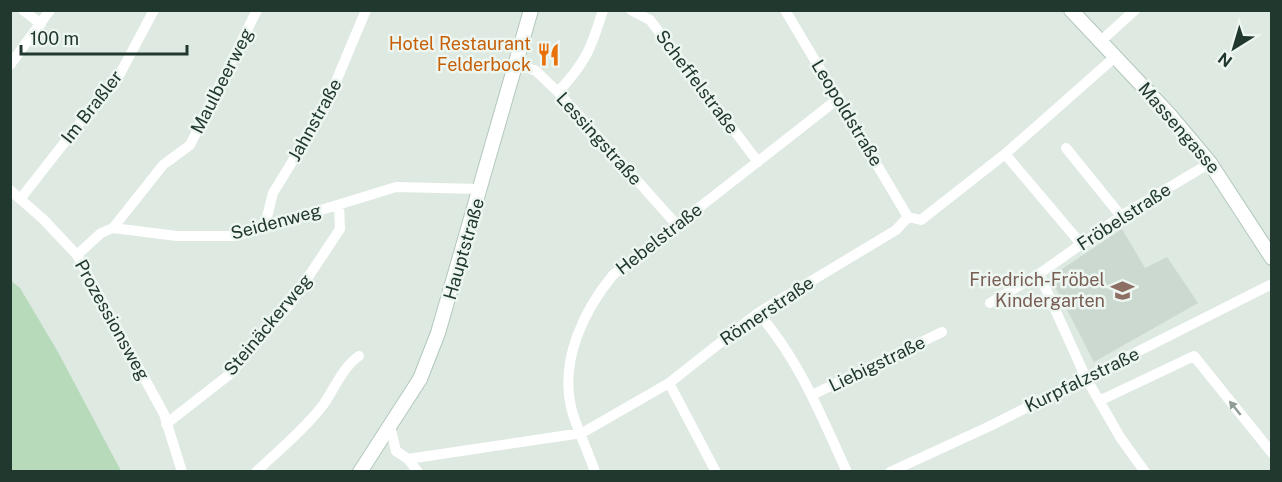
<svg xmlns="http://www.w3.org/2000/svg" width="1282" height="482" viewBox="0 0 1282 482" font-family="'Public Sans',sans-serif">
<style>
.built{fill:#ccd9d1}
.green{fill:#b7dabb}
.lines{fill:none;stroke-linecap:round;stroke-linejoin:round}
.secondary-casing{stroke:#b2c8bc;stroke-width:16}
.street{stroke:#fff;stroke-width:10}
.secondary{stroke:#fff;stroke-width:14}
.oneway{fill:#909c96}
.labels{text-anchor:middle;stroke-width:5;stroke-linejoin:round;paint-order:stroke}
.food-label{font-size:18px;fill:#c56008;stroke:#eef6f1;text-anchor:end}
.street-label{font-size:18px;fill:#20382e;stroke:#eef6f1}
.education-label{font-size:18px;fill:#785e54;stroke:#eef6f1;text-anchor:end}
</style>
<rect width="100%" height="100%" fill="#dee9e2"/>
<!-- built -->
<path class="built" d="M1122,229L1145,268L1167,257L1198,303L1094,362L1050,277Z"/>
<!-- green -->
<path class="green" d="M10,280L20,288L58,352L121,471H11Z"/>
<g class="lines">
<defs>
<path id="secondary" d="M1071,10L1168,113L1210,163L1272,258
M360,472L420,379L438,333L531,10"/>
</defs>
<!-- secondary casing -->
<use href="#secondary" class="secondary-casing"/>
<!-- street -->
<path class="street" d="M23,10L41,24
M631,10L650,20L758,162
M785,10L908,217
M1101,41L1135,10
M516,63L536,71L558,92L676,224
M10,65L50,10
M558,92C586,62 591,49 603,10
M1066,148L1121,216
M1005,154L1082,245
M10,190L43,219L77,255L164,414L182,472
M21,198L94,105L114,85L154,10
M908,217L921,220L1005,154L1115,57
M113,228L163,165L190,145L257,10
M264,229L273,193L324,110L366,10
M77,255L101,233L113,228L177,236H236L396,187L481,189
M990,303L1039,274
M758,313C799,359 821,416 847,472
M669,383L716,472
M812,395L942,332
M1099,401L1194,356L1272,453
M166,424L230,374L291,303L340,229L339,205
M390,426L396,451L408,459L582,433L669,383L758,313L896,230L908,217
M408,459L418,472
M256,472C279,450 304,430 323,405C335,388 342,368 359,356
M595,472C588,450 576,428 571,407C560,360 584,310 613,275L839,98
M890,472L990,426L1272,284
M1145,472L1120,437L1086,378L1039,274L1121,216L1210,163"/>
<!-- secondary -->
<use href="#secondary" class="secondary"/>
</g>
<!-- one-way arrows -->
<defs><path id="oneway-solid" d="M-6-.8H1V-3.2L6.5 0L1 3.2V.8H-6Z" transform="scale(1.5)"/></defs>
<use class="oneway" href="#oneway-solid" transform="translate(1235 408) rotate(-129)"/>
<!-- icons -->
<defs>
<symbol id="restaurant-bare" viewBox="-9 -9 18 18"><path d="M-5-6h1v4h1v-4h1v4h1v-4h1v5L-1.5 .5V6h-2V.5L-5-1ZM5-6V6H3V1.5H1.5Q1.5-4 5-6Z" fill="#e8710a" stroke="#eef6f1" stroke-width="2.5" paint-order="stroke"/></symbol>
<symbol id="school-bare" viewBox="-9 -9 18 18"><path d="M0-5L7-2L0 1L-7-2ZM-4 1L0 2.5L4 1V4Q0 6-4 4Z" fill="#8d6e63" stroke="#eef6f1" stroke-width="2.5" paint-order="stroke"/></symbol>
</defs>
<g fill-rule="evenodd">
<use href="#restaurant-bare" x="532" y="38" width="33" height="33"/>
<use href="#school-bare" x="1106" y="274" width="33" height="33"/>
</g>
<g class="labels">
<!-- food labels -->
<g class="food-label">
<text x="531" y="50">Hotel Restaurant<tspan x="531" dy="21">Felderbock</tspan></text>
</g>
<!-- street labels -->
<g class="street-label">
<text transform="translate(222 81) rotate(-63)" y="6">Maulbeerweg</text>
<text transform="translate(697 82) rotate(53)" y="6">Scheffelstraße</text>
<text transform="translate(92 107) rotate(-52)" y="6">Im Braßler</text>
<text transform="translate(847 113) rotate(59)" y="6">Leopoldstraße</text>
<text transform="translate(315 120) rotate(-61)" y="6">Jahnstraße</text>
<text transform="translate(1179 128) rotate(49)" y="6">Massengasse</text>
<text transform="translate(599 139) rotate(48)" y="6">Lessingstraße</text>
<text transform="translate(1124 217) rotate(-33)" y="6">Fröbelstraße</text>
<text transform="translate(276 222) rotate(-15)" y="6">Seidenweg</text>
<text transform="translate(659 239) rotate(-38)" y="6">Hebelstraße</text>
<text transform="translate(464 249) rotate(-74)" y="6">Hauptstraße</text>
<text transform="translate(767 311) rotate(-34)" y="6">Römerstraße</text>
<text transform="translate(112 320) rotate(61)" y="6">Prozessionsweg</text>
<text transform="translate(268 325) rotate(-50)" y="6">Steinäckerweg</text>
<text transform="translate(877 364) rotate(-26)" y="6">Liebigstraße</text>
<text transform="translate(1082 380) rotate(-26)" y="6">Kurpfalzstraße</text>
</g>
<!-- education labels -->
<g class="education-label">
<text x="1105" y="286">Friedrich-Fröbel<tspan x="1105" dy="21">Kindergarten</tspan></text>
</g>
</g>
<!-- border -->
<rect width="1282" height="482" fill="none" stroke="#20382e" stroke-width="24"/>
<!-- north arrow -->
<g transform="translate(1234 48) rotate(217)" stroke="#eef6f1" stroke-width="4.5" paint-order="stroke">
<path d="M0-4.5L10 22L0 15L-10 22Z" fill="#20382e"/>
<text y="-9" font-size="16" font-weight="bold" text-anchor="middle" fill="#20382e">N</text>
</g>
<!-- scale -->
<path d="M21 45v9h166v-9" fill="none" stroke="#20382e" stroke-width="3"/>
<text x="30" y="45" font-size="18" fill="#20382e" stroke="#eef6f1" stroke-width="4.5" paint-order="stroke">100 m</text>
</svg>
